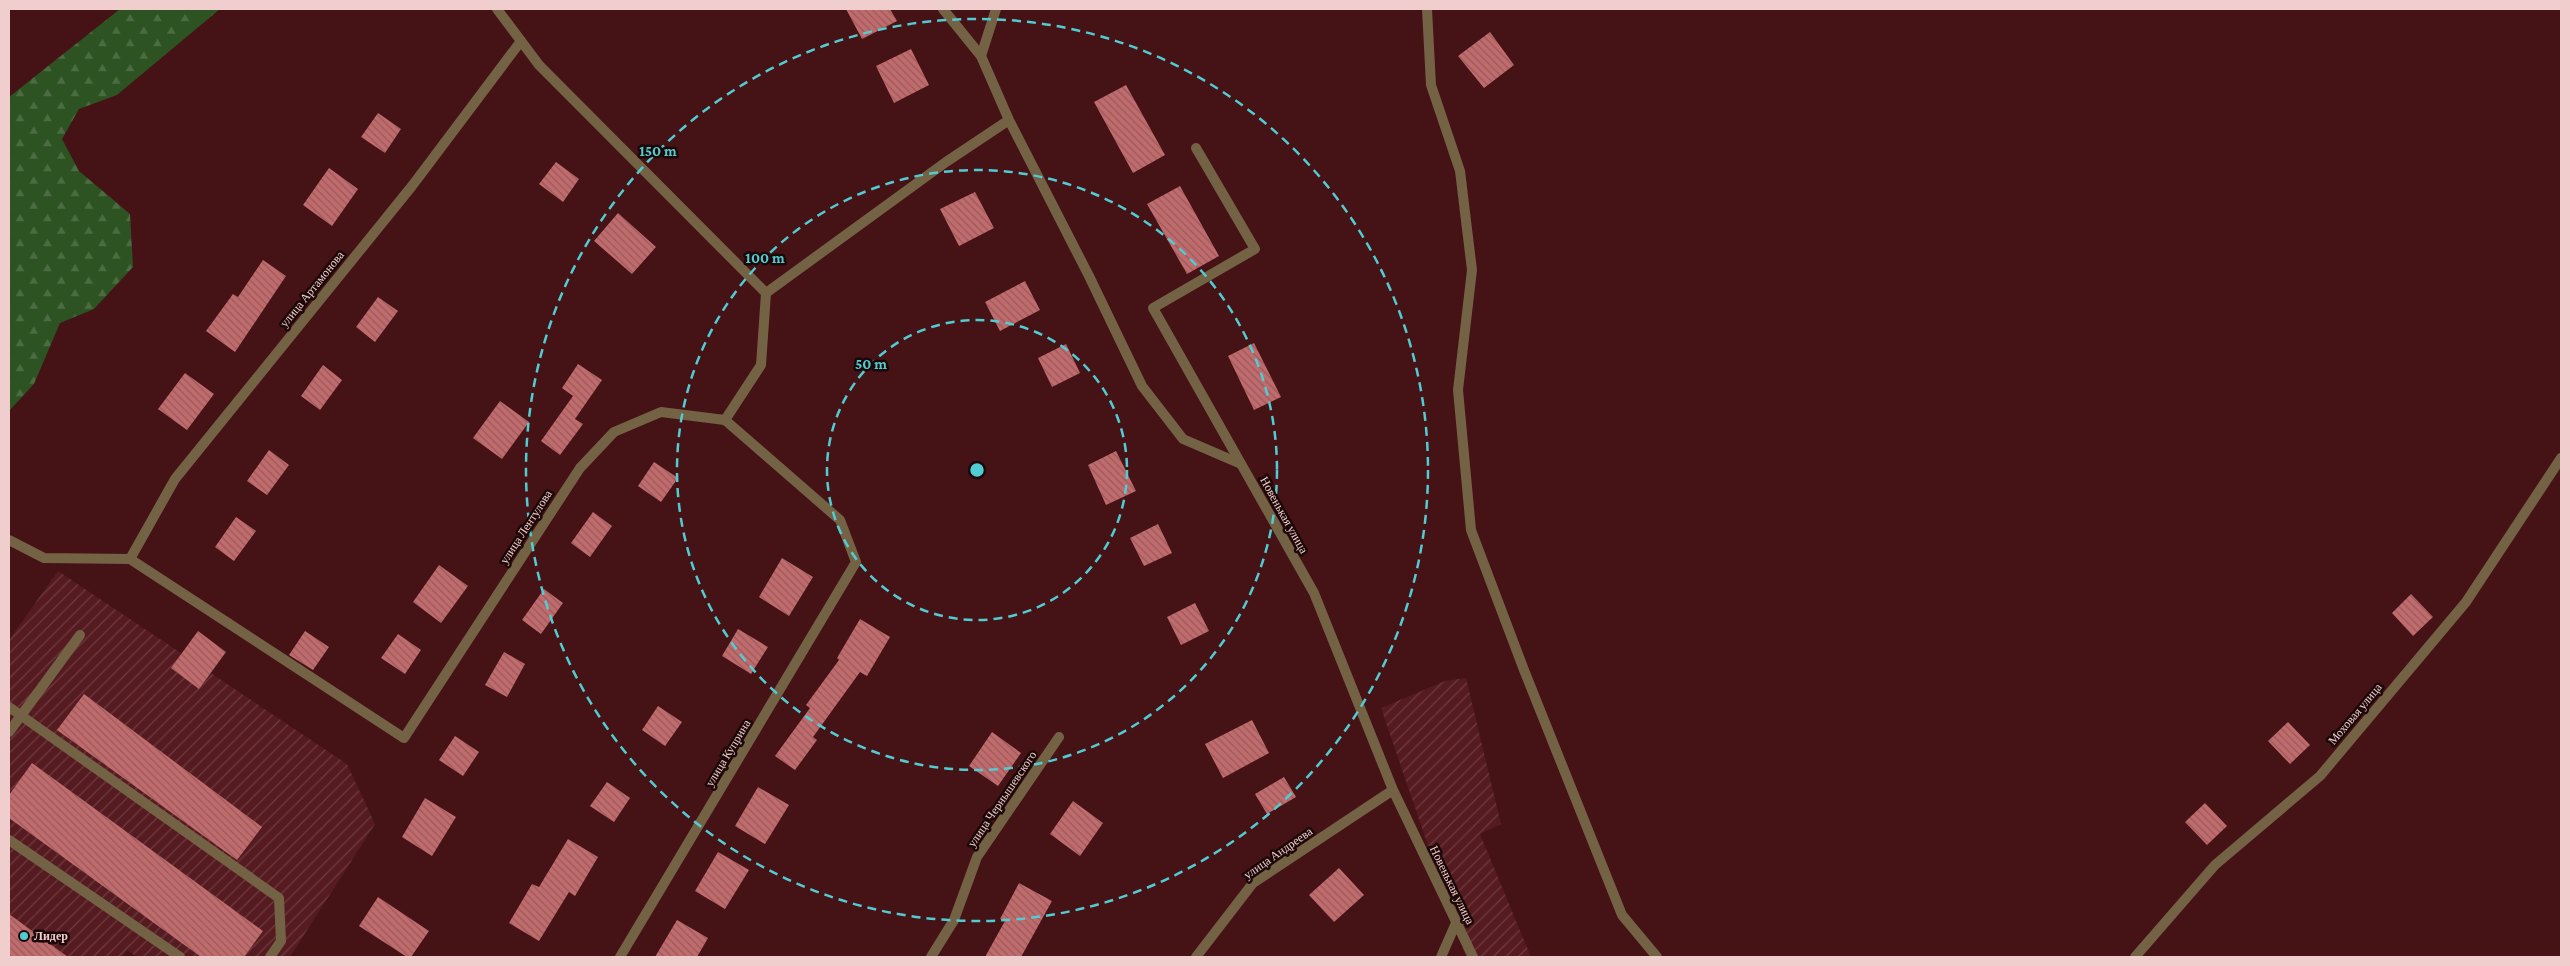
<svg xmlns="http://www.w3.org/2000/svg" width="2570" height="966" viewBox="0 0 2570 966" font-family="'Crimson Pro',serif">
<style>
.industrial{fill:url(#industrial-furrows)}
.forest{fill:url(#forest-firs)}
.building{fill:url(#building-back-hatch)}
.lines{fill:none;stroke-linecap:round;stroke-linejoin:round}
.service{stroke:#746245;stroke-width:10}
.minor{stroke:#746245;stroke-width:10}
.ring{fill:none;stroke:#51ccd2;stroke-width:2.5;stroke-dasharray:9 6}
.poi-dot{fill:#51ccd2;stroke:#1d0808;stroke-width:2}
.labels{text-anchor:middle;stroke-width:5;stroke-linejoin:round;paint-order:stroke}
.street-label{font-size:12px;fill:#f0cece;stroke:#1d0808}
.poi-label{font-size:12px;font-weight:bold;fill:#f0cece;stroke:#1d0808;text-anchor:start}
.centre{fill:#51ccd2;stroke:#1d0808;stroke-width:2.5}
.ring-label{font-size:15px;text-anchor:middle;font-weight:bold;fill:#51ccd2;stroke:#1d0808;stroke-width:5;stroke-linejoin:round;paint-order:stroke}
</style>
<defs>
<pattern id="industrial-furrows" width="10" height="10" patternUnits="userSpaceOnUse" patternTransform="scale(1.25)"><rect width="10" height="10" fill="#551b21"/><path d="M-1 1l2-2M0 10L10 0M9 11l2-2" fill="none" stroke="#6e3b40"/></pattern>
<pattern id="forest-firs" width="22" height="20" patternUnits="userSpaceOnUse" patternTransform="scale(1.25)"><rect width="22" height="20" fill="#2c5321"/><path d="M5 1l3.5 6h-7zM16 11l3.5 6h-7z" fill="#4b6b40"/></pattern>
<pattern id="building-back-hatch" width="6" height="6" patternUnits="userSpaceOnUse" patternTransform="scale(1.25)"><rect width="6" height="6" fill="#c16b6d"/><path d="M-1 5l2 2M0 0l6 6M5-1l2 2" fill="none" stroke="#975b5d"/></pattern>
</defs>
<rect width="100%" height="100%" fill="#451216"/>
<!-- industrial -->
<path class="industrial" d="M58,571L347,764L375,824L290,957H137L127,950L122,957H9V640Z
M1466,678L1501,824L1480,834L1531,957H1466L1381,708L1445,681Z"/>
<!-- forest -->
<path class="forest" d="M120,9H220L117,95L79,109L62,139L79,171L130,214L133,267L94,309L60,323L34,384L9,411V97Z"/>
<!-- building -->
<path class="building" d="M846,9H890L897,21L862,39Z
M1490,32L1514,65L1484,88L1458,56Z
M911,49L929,85L894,103L876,66Z
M1126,85L1165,155L1133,173L1094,102Z
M378,113L401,129L385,153L361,137Z
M556,162L579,179L563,202L539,184Z
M329,168L358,189L332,226L303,205Z
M1180,186L1219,256L1187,274L1147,204Z
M975,192L994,228L959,246L940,209Z
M618,213L656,247L632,274L594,241Z
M263,260L286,276L235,352L206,331L233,294L238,297Z
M1025,281L1040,310L1000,331L985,302Z
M378,297L398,311L375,342L356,327Z
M1254,343L1281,397L1254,410L1228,356Z
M1066,344L1080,373L1052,387L1038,358Z
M578,364L602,380L575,419L583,424L560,455L541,441L573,396L562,388Z
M323,365L342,380L320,410L301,396Z
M185,373L214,394L187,430L158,409Z
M500,401L529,422L502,459L473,438Z
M269,450L289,465L267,495L247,481Z
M1116,451L1136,491L1106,505L1088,465Z
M654,462L678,478L661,502L638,486Z
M593,512L612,526L590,557L571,543Z
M236,517L256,531L234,561L215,547Z
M1158,524L1172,553L1144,566L1130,538Z
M782,558L813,577L789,616L759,597Z
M439,565L468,586L441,623L413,602Z
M544,589L563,603L541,634L522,620Z
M2411,594L2433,617L2413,636L2392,613Z
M1195,603L1209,631L1181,645L1167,617Z
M860,619L890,637L867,676L860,672L813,737L817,740L795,770L775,756L810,708L806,705L839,660L837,658Z
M738,629L768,647L751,674L722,656Z
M198,631L226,652L199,689L171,668Z
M305,631L329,647L313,670L289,655Z
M398,634L421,650L405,674L381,658Z
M504,652L525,664L507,697L485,685Z
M84,694L262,827L237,860L57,730Z
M658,706L682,722L665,746L642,730Z
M1252,720L1269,753L1223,778L1205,744Z
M2288,722L2310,745L2290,764L2268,741Z
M992,732L1021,753L998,786L969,766Z
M455,736L479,752L463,776L439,760Z
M32,763L263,931L244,957H201L9,818V795Z
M1284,777L1296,797L1267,814L1255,794Z
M607,782L630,798L614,822L590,806Z
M758,787L789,805L765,844L735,826Z
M425,798L456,817L432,856L402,837Z
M1073,801L1103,823L1080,856L1050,834Z
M2205,803L2227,826L2207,845L2185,822Z
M568,839L598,857L575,896L569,892L539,941L509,923L532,884L539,887Z
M718,852L749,870L725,909L695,891Z
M1339,868L1364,895L1334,922L1309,895Z
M1019,883L1052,901L1021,957H985L1005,921L1000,919Z
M378,897L429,931L411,957H407L359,926Z
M9,914L68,957H9Z
M677,920L708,938L697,957H655Z"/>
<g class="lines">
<!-- service -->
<path class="service" d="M497,9L539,65L766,293L761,365L725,420
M943,9L981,56
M996,9L981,56L1009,120L1089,276L1142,386L1183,439L1241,464
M1427,9L1431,85L1460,171L1472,270L1458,390L1471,530L1524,670L1622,915L1657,957
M766,293L946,162L1009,120
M9,707L279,898L281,941L270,957
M9,732L80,635
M9,840L180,957"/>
<!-- minor -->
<path class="minor" d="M1196,148L1255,249L1153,308L1314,593L1393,790L1473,957
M9,540L44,558L130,559L404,738L580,468L614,432L661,412L725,420L840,520L856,562L620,957
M130,559L175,479L412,186L521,41
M931,957L954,920L977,857L1059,737
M1196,957L1253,883L1393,790
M1441,957L1456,923
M2135,957L2215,865L2320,776L2466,602L2561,458"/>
</g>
<!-- distance rings -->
<g class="ring">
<circle cx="977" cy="470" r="150"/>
<circle cx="977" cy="470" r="300"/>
<circle cx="977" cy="470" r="451"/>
</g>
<!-- markers -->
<circle class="poi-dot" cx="24" cy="936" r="5"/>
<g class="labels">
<!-- street labels -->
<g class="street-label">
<text transform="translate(312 289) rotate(-51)" y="4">улица Артамонова</text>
<text transform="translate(1284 515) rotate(61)" y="4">Новенькая улица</text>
<text transform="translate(526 527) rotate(-57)" y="4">улица Лентулова</text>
<text transform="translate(2355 714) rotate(-50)" y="4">Моховая улица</text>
<text transform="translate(728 753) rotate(-59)" y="4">улица Куприна</text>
<text transform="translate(1002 799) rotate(-56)" y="4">улица Чернышевского</text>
<text transform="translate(1278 853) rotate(-35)" y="4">улица Андреева</text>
<text transform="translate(1452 885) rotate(64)" y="4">Новенькая улица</text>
</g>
<!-- poi labels -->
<g class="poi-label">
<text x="34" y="940">Лидер</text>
</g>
</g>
<circle cx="977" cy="470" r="8" class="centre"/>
<g class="ring-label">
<text x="658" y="156">150 m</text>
<text x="765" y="263">100 m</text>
<text x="871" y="369">50 m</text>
</g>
<!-- border -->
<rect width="2570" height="966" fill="none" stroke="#f0cece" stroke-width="20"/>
</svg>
